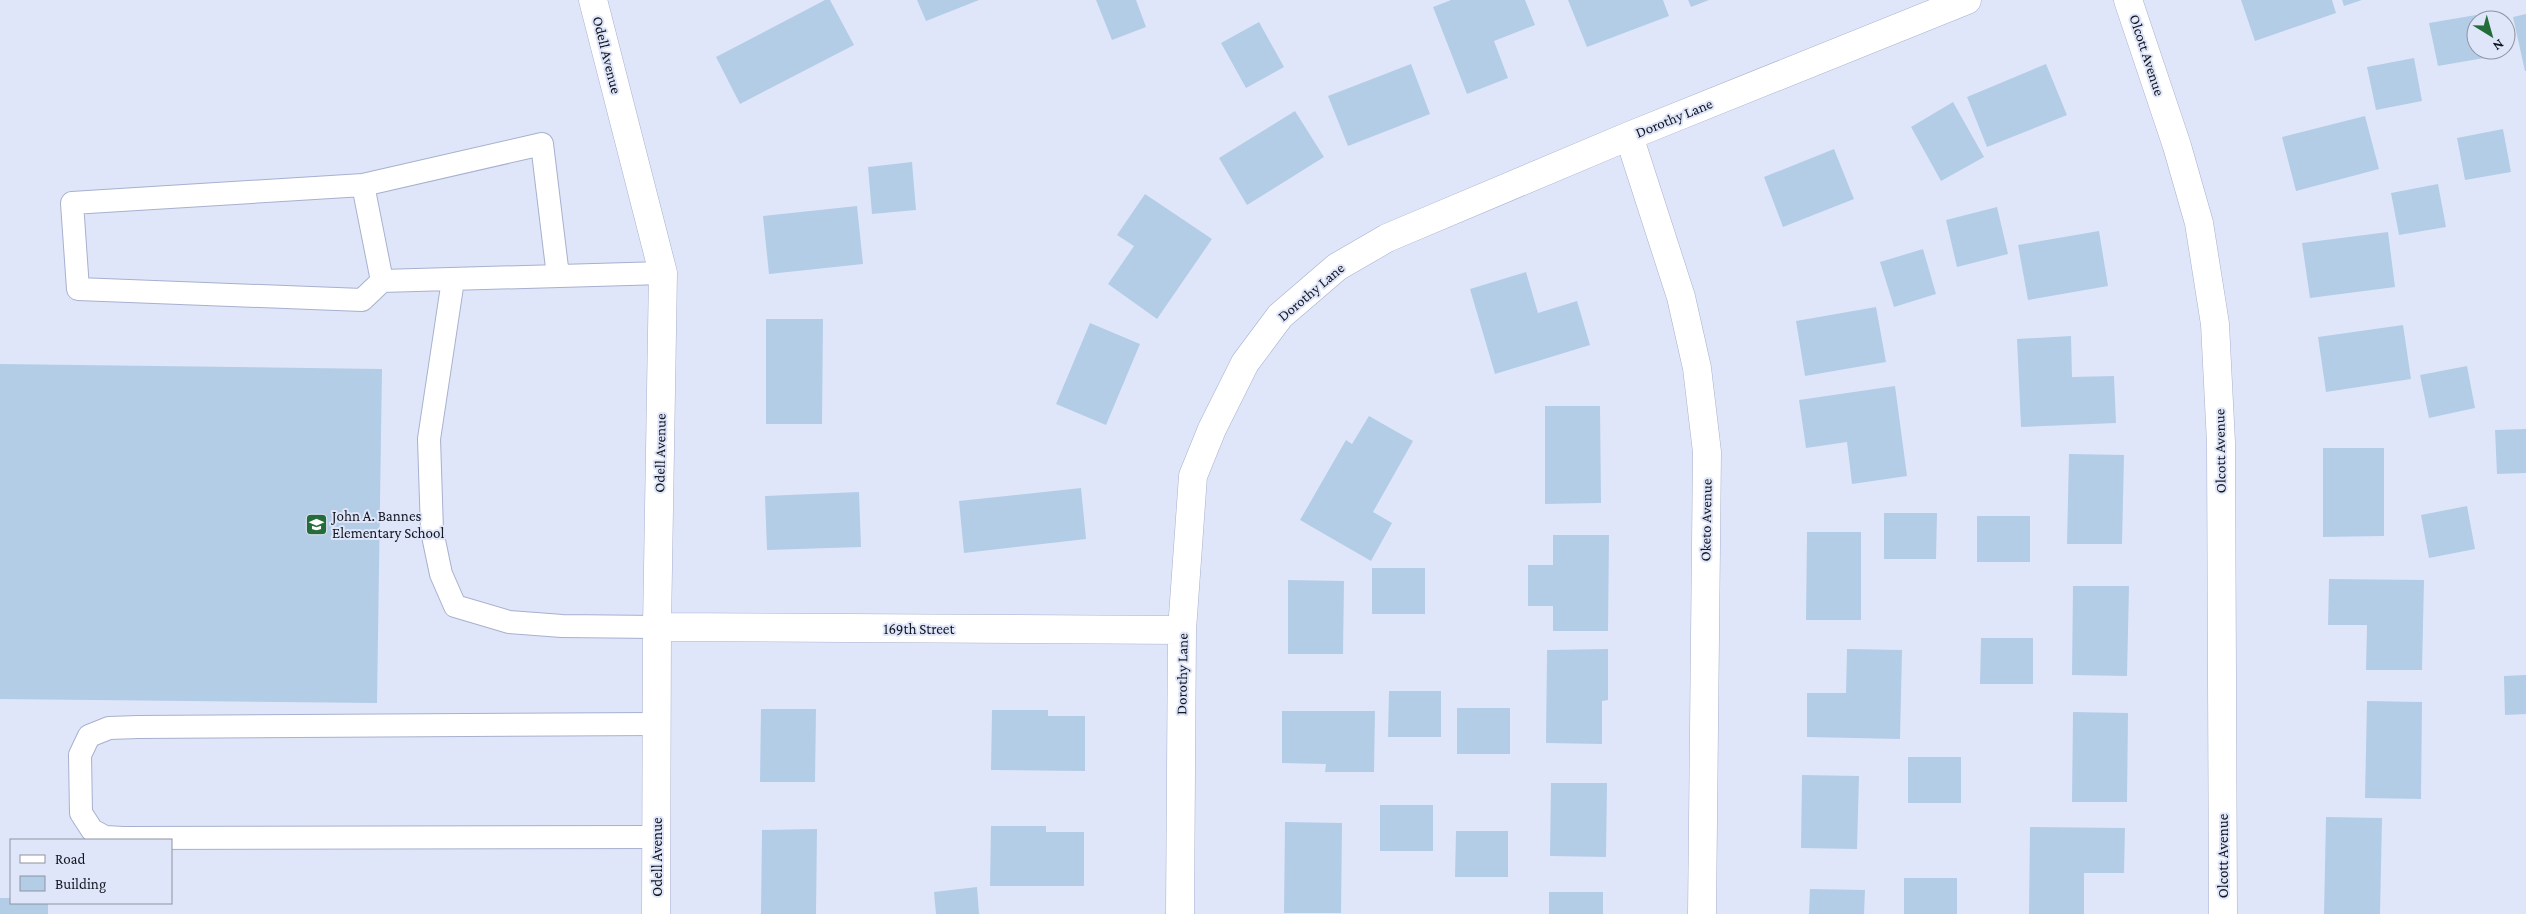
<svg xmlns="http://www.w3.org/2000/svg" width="2526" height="914" viewBox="0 0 2526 914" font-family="'Crimson Pro',serif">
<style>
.building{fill:#b3cde6}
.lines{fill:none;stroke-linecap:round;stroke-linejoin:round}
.lane-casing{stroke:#a7b0ce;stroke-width:24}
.street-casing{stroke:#a7b0ce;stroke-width:29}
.lane{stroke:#fff;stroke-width:22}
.street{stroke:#fff;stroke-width:28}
.labels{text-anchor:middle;stroke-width:4;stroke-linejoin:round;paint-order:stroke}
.street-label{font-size:15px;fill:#121620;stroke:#e0e6f9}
.poi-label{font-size:15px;fill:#121620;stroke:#e0e6f9;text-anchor:start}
</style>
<rect width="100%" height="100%" fill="#e0e6f9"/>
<!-- building -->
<path class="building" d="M825,0H830L854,45L740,104L716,57Z
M917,0H979L926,21Z
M1096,0H1136L1146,27L1112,40Z
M1451,0H1525L1535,25L1494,41L1508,78L1467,94L1433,7Z
M1568,0H1663L1669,16L1587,47Z
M1688,0H1709L1691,7Z
M2241,0H2332L2336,13L2255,41Z
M2342,0H2362L2344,6Z
M2526,14V71H2525L2513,17Z
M2476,15V50H2483L2484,58L2438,66L2429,23Z
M1259,22L1284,67L1246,88L1221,43Z
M2414,58L2422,101L2376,110L2367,67Z
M1411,64L1430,114L1348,146L1328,96Z
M2046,64L2067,115L1987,147L1967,97Z
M1953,102L1984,157L1941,181L1911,127Z
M1295,111L1324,157L1247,205L1219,158Z
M2365,116L2379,169L2296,191L2282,137Z
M2503,129L2511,172L2465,180L2457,138Z
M1834,149L1854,199L1783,227L1764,177Z
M912,162L916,210L872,214L868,167Z
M2438,184L2446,227L2399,235L2391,193Z
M1145,194L1212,239L1157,319L1108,284L1134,246L1117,235Z
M857,206L863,264L769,274L763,216Z
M1997,207L2008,254L1957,267L1946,220Z
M2099,231L2108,286L2028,300L2018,245Z
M2388,232L2395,287L2310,298L2302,243Z
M1923,249L1936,294L1894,307L1880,262Z
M1526,272L1538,313L1577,301L1590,345L1495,374L1470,289Z
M1876,307L1886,362L1805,376L1796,321Z
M766,319H823L822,424H766Z
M1090,323L1140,344L1106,425L1056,404Z
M2403,325L2411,379L2326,392L2318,337Z
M2071,336L2072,377L2114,376L2116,423L2021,427L2017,339Z
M0,364L382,369L377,703L0,699Z
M2467,366L2475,408L2429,418L2420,375Z
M1895,386L1907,476L1852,484L1847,442L1806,448L1799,400Z
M1545,406H1600L1601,503L1545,504Z
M1369,416L1413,441L1373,512L1392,523L1371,561L1300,520L1346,440L1352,444Z
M2526,429V473L2497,474L2495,430Z
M2323,448H2384V536L2323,537Z
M2069,454L2124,455L2122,544H2067Z
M1081,488L1086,539L964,553L959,501Z
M859,492L861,547L767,550L765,496Z
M2467,506L2475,549L2429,558L2421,515Z
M1884,513H1937L1936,559H1884Z
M1977,516H2030V562H1977Z
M1807,532H1861V620H1806Z
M1553,535H1609L1608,631H1553V606H1528V565H1553Z
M1372,568H1425V614H1372Z
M2329,579L2424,580L2422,670H2366L2367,625H2328Z
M1288,580L1344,581L1343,654H1288Z
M2073,586H2129L2127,676L2072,675Z
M1981,638H2033V684H1980Z
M1608,649V700L1602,701V744L1546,743L1547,650Z
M1847,649L1902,650L1900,739L1807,737V693H1846Z
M2526,675V714L2505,715L2504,676Z
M1389,691H1441V737H1388Z
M2367,701L2422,702L2421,799L2365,798Z
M1457,708H1510V754H1457Z
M761,709H816L815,782H760Z
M992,710H1048V716H1085V771L991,770Z
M1282,711H1375L1374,772H1325L1326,764L1282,763Z
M2073,712L2128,713L2127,802H2072Z
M1908,757H1961V803H1908Z
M1802,775L1859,776L1857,849L1801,848Z
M1551,783H1607L1606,857L1550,856Z
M1380,805H1433V851H1380Z
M2326,817L2382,818L2380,914H2324Z
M1285,822L1342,823L1341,913H1284Z
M991,826H1046V832H1084V886H990Z
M2030,827L2125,828L2124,873H2084V914H2029Z
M817,829L816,914H761L762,830Z
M1456,831H1508V877H1455Z
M1904,878H1957V914H1904Z
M977,887L979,914H936L934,892Z
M1810,889L1865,890L1864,914H1809Z
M1549,892H1603V914H1549Z
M0,898H11V903H48V914H0Z"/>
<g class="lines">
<defs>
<path id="lane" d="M363,185L382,281L663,273
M453,280L429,439L432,531L441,574L455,606L509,622L562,626L657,627
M382,281L362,300L78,289L72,203L363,185L542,144L558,276
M657,837L123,838L105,837L92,830L81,813L80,755L89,736L109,728L138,727L657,724"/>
<path id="street" d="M593,0L663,273L657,627L656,914
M2128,0L2177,146L2199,223L2215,324L2221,443L2223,914
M1629,136L1681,297L1697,368L1707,452L1702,914
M657,627L1182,630
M1180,914L1182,630L1193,476L1212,429L1245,363L1280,316L1337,267L1387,238L1629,136L1967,0"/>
</defs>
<!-- lane casing -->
<use href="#lane" class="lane-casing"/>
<!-- street casing -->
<use href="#street" class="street-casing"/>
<!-- lane -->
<use href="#lane" class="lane"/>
<!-- street -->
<use href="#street" class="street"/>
</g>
<!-- icons -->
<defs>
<symbol id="school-square" viewBox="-11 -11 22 22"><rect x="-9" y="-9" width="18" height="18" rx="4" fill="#246d3a" stroke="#e0e6f9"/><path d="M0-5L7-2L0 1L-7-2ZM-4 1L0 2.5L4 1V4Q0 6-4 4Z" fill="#fff"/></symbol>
</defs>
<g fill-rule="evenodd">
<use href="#school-square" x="304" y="512" width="25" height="25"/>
</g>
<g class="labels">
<!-- street labels -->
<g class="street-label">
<text transform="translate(607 55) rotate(76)" y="5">Odell Avenue</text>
<text transform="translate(2147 55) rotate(72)" y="5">Olcott Avenue</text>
<text transform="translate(1674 118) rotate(-22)" y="5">Dorothy Lane</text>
<text transform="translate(1311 292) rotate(-40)" y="5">Dorothy Lane</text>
<text transform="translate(2220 451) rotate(-91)" y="5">Olcott Avenue</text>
<text transform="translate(660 453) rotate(-89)" y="5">Odell Avenue</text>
<text transform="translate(1706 520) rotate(-89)" y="5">Oketo Avenue</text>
<text x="919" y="634">169th Street</text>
<text transform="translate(1182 674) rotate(-89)" y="5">Dorothy Lane</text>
<text transform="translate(2223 856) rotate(-90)" y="5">Olcott Avenue</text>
<text transform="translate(657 857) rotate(-90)" y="5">Odell Avenue</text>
</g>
<!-- poi labels -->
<g class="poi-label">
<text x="332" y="521">John A. Bannes<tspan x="332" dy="17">Elementary School</tspan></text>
</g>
</g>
<!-- legend -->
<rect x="10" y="839" width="162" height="65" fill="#e0e6f9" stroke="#8e93a2"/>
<rect x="20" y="855" width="25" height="8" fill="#ffffff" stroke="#8e93a2"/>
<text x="55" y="864" font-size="15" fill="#121620">Road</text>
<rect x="20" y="876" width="25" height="15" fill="#b3cde6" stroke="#8e93a2"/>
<text x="55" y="889" font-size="15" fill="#121620">Building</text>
<!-- north arrow -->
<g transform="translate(2491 35) rotate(143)"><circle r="24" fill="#e0e6f9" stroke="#8e93a2"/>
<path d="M0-4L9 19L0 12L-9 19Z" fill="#246d3a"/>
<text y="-8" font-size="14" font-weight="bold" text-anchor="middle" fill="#121620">N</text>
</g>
</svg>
